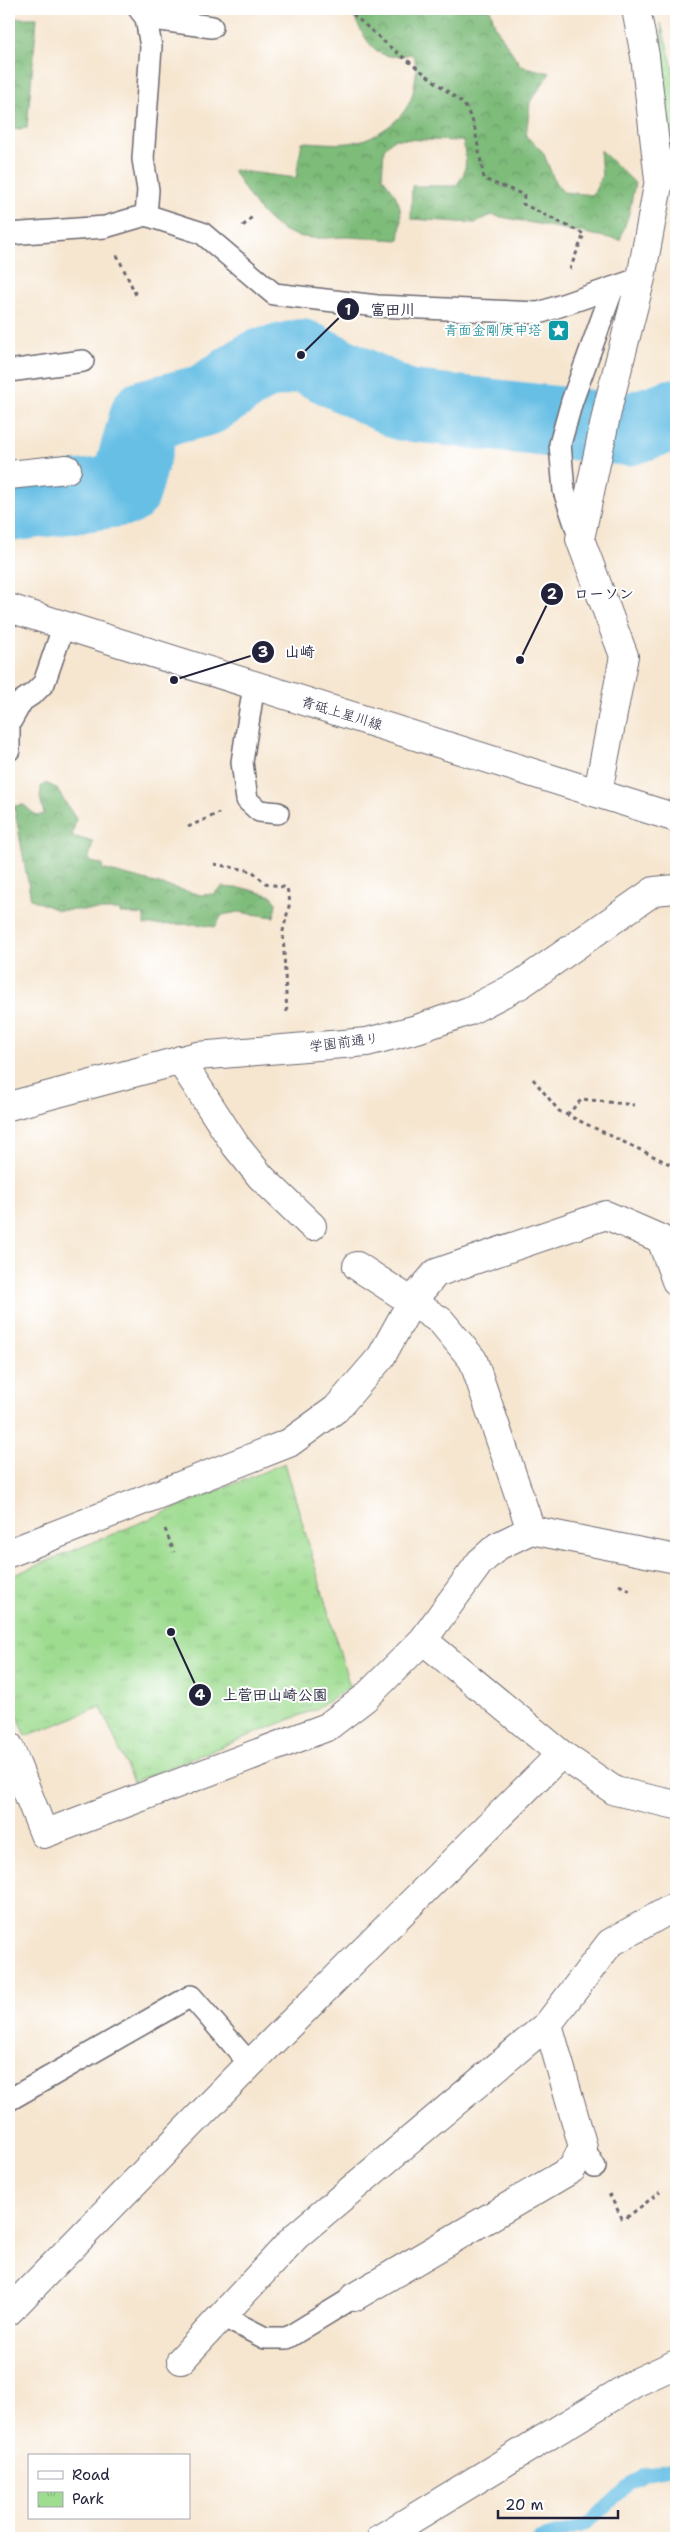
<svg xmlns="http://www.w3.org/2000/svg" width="685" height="2547" viewBox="0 0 685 2547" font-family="'Shantell Sans','Klee One',sans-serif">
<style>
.grass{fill:url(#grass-dots);stroke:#607f66}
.forest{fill:url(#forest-crowns);stroke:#506f5a}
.park{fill:url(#park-tufts);stroke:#607f66}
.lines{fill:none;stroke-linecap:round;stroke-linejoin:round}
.stream{stroke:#68bfe5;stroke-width:12}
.river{stroke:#68bfe5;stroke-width:72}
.lane-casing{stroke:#6c676f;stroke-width:24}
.street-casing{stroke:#6c676f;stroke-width:30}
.secondary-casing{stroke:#6c676f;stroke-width:30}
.path{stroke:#6c676f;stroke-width:3;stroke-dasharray:4 4;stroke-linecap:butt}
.lane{stroke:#fff;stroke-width:21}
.street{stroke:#fff;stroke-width:28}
.secondary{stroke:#fff;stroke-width:28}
.labels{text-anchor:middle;stroke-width:4;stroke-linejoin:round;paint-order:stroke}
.culture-label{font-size:14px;fill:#0d838f;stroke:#fff;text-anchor:end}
.street-label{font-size:14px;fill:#22223b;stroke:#fff}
.leader{fill:none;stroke:#22223b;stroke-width:2}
.callout-dot{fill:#22223b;stroke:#fff;stroke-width:2}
.mark-label{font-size:15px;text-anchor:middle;font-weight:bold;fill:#fff}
.callout-label{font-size:15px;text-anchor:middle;font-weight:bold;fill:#22223b;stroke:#fff;stroke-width:4;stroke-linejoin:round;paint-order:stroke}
</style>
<defs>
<pattern id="grass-dots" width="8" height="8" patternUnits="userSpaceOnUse" patternTransform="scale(1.25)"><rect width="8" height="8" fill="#9edc90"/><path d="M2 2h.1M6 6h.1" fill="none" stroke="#88bc7d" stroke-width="1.8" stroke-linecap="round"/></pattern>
<pattern id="forest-crowns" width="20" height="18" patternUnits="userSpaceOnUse" patternTransform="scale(1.25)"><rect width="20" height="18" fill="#7ebc7a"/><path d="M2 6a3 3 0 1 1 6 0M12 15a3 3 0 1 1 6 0" fill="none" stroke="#679865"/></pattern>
<pattern id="park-tufts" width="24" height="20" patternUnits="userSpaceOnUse" patternTransform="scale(1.25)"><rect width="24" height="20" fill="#9edc90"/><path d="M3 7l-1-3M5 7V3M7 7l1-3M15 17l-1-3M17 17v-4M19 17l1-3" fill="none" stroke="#88bc7d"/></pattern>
</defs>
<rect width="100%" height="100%" fill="#fff"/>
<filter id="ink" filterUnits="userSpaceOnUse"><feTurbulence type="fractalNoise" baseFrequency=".02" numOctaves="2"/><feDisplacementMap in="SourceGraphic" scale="10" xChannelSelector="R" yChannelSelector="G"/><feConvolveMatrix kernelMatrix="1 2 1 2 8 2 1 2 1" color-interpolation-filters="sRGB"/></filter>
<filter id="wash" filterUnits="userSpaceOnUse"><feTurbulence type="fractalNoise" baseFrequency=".0096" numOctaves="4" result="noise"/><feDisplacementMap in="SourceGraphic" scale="20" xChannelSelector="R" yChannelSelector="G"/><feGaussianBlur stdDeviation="1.12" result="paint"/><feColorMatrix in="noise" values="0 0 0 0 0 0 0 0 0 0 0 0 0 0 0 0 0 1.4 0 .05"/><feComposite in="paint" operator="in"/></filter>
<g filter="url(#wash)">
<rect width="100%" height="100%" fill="#f6e6d0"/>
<!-- grass -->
<path class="grass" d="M661,23L676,79V237L672,205Z"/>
<!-- forest -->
<path class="forest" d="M351,9H490L496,28L521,66L550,73L530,102L526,136L543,152L555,182L563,192L593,195L602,176L600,150L635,183L629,213L620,240L491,215L475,223L411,219L412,186H455C469,173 466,159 463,141L394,139L384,149L382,177C402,200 403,211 399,240C382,239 365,238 349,237C331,237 310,241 292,234C264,224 247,194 233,170L296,178L302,142C319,142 342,146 359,141C384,134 411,114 414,87C416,75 419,65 412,54C405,55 396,57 389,56C369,53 358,25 351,9Z
M9,18H37L27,128L9,130Z
M46,783L56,788L76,819L72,836L93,842L88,861L103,865L102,869L201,895L213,894L223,887L247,889L272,896L276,903L274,917L238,912L222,915L215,927L196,924L144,925V915L120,913V910H57L31,899L14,806L24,805L37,816L44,814L40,797L41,787Z"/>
<!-- park -->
<path class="park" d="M285,1463L350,1687L316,1709L133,1782L101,1707L26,1736L9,1694V1577Z"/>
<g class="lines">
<!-- stream -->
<path class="stream" d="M539,2538L586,2525L630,2484L645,2474L676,2468"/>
<!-- river -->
<path class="river" d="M9,506L125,490L146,415L206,400L259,365L301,355L404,405L627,430L676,414"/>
</g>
</g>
<g filter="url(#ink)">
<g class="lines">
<defs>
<path id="lane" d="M139,9L146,18L151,47L143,159L148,190L146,215L202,233L274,294L377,306L539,313L641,278
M146,18L212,27
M9,234L105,227L146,215
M9,371L83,361
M580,539L564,491L560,444L572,401L613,288
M254,685L242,762L247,800L259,811L278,813
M9,724L22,701L34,693L44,683L64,625
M9,729V750
M9,2100L191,1996L250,2064
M583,2147L595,2167
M222,2316L265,2338H287L354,2297"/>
<path id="street" d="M9,475L67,469
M598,792L624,656L580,539L609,402L641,278L659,180L645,56L636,9
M180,1060L236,1146L261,1177L312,1226
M9,1106L197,1056L367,1042L417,1029L469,1011L521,984L654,891L676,889
M357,1266L441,1321L473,1360L531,1530
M9,1553L289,1443L336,1409L381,1357L412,1301L436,1273L606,1215L661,1239L676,1281
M423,1640L561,1754L615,1791L676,1805
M9,1746L44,1834L327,1727L365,1698L423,1640L480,1562L498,1546L531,1530L676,1559
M354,2297L572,2169L583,2147L548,2024
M9,2311L250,2064L561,1754
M181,2360L296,2236L548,2024L610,1943L676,1906
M381,2538L635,2383L676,2364"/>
<path id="secondary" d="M9,608L676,818"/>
</defs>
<!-- lane casing -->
<use href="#lane" class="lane-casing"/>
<!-- street casing -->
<use href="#street" class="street-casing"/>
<!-- secondary casing -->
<use href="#secondary" class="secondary-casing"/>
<!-- path -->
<path class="path" d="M347,9L390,47L464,104L474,124L484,179L524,195L523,204L584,234L570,269
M243,226L253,216
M117,255L136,295
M188,827L219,813
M214,864L252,871L265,883L287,888L290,902L283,931L287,1015
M533,1079L559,1111L676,1167
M567,1115L582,1099L634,1105
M165,1529L174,1552
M619,1585L631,1591
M609,2194L622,2218H626L660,2192"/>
<!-- lane -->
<use href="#lane" class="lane"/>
<!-- street -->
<use href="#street" class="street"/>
<!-- secondary -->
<use href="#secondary" class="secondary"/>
</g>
</g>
<!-- icons -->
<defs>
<symbol id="sight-square" viewBox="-11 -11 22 22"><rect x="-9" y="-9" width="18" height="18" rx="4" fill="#0f9aa8" stroke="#fff"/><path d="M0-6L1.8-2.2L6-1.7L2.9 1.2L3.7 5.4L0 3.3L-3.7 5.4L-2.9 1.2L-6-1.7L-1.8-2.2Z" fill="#fff"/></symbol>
</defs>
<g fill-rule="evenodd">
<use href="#sight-square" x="546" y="318" width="25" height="25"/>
</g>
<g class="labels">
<!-- culture labels -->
<g class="culture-label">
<text x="542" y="335">青面金剛庚申塔</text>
</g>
<!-- street labels -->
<g class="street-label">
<text transform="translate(342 713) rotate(17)" y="5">青砥上星川線</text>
<text transform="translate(344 1042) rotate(-7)" y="5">学園前通り</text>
</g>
</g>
<!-- callouts -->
<path class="leader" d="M301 355L348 309M520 660L552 594M174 680L263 652M171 1632L200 1695"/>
<g class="callout-dot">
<circle cx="301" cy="355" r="5"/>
<circle cx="520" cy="660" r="5"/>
<circle cx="174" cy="680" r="5"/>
<circle cx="171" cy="1632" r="5"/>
<circle cx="348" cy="309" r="12"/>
<circle cx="552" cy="594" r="12"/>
<circle cx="263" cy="652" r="12"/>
<circle cx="200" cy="1695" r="12"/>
</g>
<g class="mark-label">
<text x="348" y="315">1</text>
<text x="552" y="599">2</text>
<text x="263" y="657">3</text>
<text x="200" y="1700">4</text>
</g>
<g class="callout-label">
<text x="393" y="315">富田川</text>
<text x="604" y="599">ローソン</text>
<text x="300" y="657">山崎</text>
<text x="275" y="1700">上菅田山崎公園</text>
</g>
<!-- margin -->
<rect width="685" height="2547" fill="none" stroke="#fff" stroke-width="30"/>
<!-- legend -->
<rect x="28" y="2454" width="162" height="65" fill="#ffffff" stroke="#a7a7b1"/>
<rect x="38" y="2471" width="25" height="8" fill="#ffffff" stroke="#a7a7b1"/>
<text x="72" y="2480" font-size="15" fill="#22223b">Road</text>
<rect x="38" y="2492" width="25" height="15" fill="url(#park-tufts)" stroke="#a7a7b1"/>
<text x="72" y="2504" font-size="15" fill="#22223b">Park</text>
<!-- scale -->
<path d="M498 2510v8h120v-8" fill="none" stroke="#22223b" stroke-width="2.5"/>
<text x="505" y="2510" font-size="15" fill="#22223b" stroke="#ffffff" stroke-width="4" paint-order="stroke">20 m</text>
</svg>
